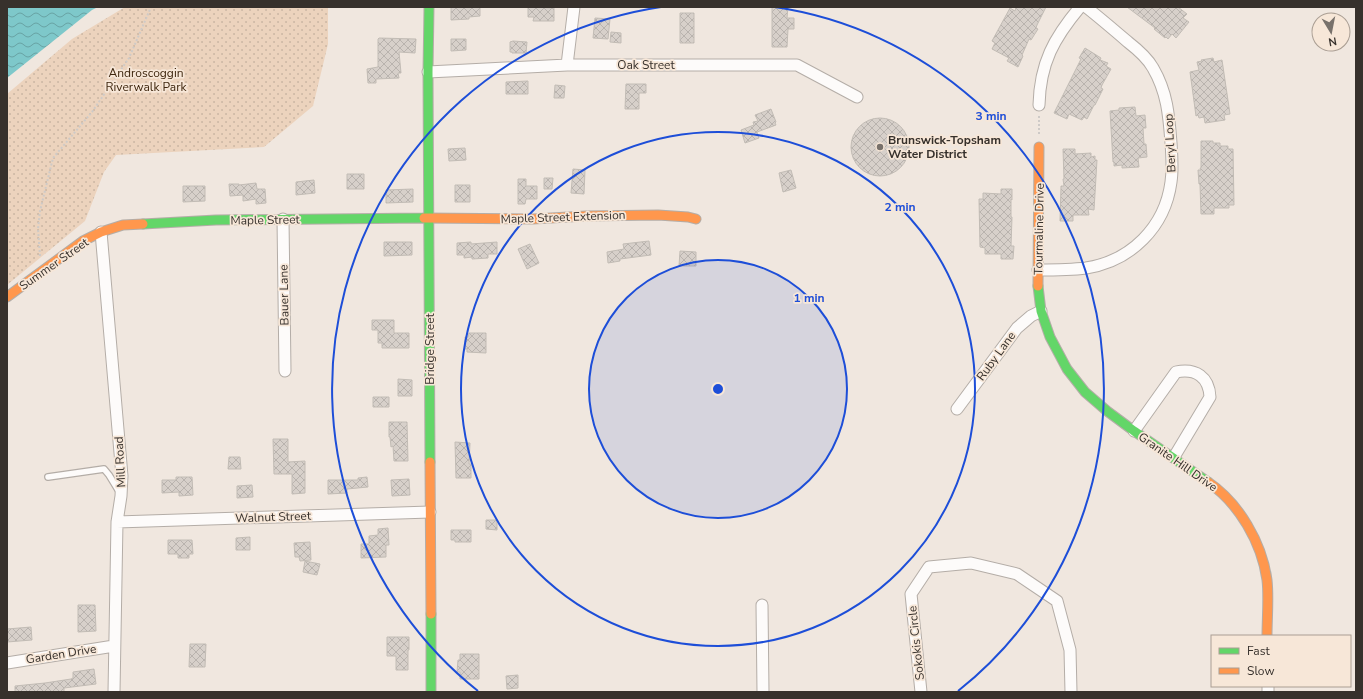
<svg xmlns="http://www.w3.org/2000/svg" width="1363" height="699" viewBox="0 0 1363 699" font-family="'Nunito Sans',sans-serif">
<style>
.park{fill:url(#park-dots)}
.water{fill:url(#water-waves)}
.building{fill:url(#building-cross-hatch);stroke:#c2bcb5}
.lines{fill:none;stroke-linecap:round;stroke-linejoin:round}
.lane-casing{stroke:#b4ada7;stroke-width:8}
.street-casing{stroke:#b4ada7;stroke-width:13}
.fast-casing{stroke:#b4ada7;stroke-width:11}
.slow-casing{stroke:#b4ada7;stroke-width:11}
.path{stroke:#cecac7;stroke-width:2;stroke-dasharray:2 2;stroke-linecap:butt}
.lane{stroke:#fdfbfa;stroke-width:5.5}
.street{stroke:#fdfbfa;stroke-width:11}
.fast{stroke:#63d668;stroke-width:9}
.slow{stroke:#ff974d;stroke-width:9}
.ring{fill:none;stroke:#1d4ed8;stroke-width:2}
.poi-dot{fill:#78716b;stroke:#f7e7d8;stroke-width:1.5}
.labels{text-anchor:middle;stroke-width:3.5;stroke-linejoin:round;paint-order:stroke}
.street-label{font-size:12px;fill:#37312c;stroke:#f7e7d8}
.park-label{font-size:12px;fill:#3e260e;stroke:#f7e7d8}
.poi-label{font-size:12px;font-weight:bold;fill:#37312c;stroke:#f7e7d8;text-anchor:start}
.centre{fill:#1d4ed8;stroke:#f7e7d8;stroke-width:2}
.ring-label{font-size:12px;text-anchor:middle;font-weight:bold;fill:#1d4ed8;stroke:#f7e7d8;stroke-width:3.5;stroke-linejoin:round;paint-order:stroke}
</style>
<defs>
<pattern id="park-dots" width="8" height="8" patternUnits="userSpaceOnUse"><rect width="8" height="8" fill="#ecd3bd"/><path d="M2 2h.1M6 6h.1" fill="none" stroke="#cbb6a3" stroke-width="1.8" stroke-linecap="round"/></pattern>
<pattern id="water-waves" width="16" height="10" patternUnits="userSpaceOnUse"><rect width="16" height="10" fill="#7ec8ca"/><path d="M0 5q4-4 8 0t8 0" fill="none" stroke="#68a3a4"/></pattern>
<pattern id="building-cross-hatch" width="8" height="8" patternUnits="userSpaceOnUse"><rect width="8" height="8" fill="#d7d0ca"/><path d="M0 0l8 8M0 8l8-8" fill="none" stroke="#b9b3ae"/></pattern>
</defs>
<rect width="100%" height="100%" fill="#f0e7df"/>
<!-- park -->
<path class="park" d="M125,7H328V44L313,106L264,147L116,155L104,172L85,221L7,285V94L72,39Z"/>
<!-- water -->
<path class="water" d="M7,7H98L92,10L7,78Z"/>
<!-- building -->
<path class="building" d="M451,7H480V16L469,17V19L451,20Z
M528,7L554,8V21H533L534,17H528Z
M772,7H788L787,18H794V29H788L787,47H772Z
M1016,7H1046L1037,25L1036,28L1038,29L1031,40L1029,39L1022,55L1023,56L1018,67L1007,61L1009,58L992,49L995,43L992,41L1010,8L1015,11Z
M1127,7H1178L1187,14L1183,18L1189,22L1176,38L1172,34L1168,39L1166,37L1165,38L1154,29L1155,28Z
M680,13H694V43H680Z
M595,18L610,19L608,39L593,38Z
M611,32L621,33V43L610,42Z
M379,38L416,39L415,53L399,52L401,73H398L399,78L376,79V83H368L367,69L378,67V39Z
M451,39H466V50L451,51Z
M513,41L527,42L526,53H512V52H510V42Z
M1085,48L1101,58L1100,60L1108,63L1106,66L1111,69L1102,85L1101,88L1103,89L1095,105H1094L1087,119L1084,117L1082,120L1069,114L1067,119L1054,113L1081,59L1079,58Z
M1213,58L1214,62L1222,60L1230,114L1224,115L1225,120L1205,123L1204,117L1199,118L1198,115L1196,116L1190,72L1199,70L1197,62L1202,61L1201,60Z
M528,81V94H506V82Z
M626,84H646V93H639V109H625Z
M555,85L565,86L564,98H554Z
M1135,107L1136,116L1145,115L1146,128H1143L1144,144H1146L1147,157L1138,158L1139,167L1122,168V165L1114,166V162H1113L1110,111L1119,110V108Z
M771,109L776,122L775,123L776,125L757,132L759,138L745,143L741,130L754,125L753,122L758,121L755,115Z
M851 147a29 29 0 1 1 58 0a29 29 0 1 1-58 0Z
M1201,141H1213V143H1220V146H1228V149H1233L1234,205H1229V208H1214V214H1201L1200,184H1199L1198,170H1201L1200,168H1201Z
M465,148L466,160L449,161L448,149Z
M1063,149H1075V154L1091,153V157L1095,156V160H1097L1094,210L1088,209L1089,215H1073V221H1060L1061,186H1064L1063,179H1064Z
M573,169L585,170L584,194L571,193Z
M791,170L796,188L783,192L779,173Z
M347,174H364V189H347Z
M544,178H553L552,189H544Z
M518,179H526V186H537V199H526L525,204H518Z
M314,180L315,193L296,195V182Z
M256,183L257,189H265L266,203L256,204V199L243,201V195L230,196L229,184H239V185Z
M455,185H470V202H455Z
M183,186H205V201L183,202Z
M413,189V202L386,203V190Z
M1001,189H1012V200L1011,199V217H1012L1011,246H1014L1013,259H1001V254H985V248L980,247L979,199H983V193L1001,194Z
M649,241L651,255L620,259V261L608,263L607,252L624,249L623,244Z
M384,242H412V255L384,256Z
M471,242V244L497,242V254H488V258L472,259V257L464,258V255H457V243Z
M530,244L539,263L527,269L518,249Z
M680,251L696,252V266H679Z
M372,320H394V333H409V348H382V343H378V330H372Z
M469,333H486V353L467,352V349H465V337H468Z
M398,379L412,380V396H398Z
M373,397H389V407H373Z
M389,422H407L408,461H394L393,446L391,447L390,437H389Z
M273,439H288V462L305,461V493L292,494V474H274Z
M455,442L470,443L469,464H471V478H456Z
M229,457H240L241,469H228Z
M176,477H192L193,495L179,496V492L162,493V480H176Z
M367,477L368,487L347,489V493L328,494V480H358V478Z
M409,479L410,495L392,496L391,480Z
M252,485L253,497L237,498V486Z
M486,520H497V530L486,529Z
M388,528L389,545H386V557L361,558V544H369V536L378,535V529Z
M451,530H471V542H455V540H451Z
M250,537V550H236V538Z
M168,540H192L193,554H189V558H178V554H168Z
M310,542L311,560L300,561L299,557H295L294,543Z
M305,561L320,564L317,575L303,572Z
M78,605H95L96,631L78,632Z
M31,627L32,640L7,642V629Z
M387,637H409V650H408V670H396V656H387Z
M190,644H206L205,667H189Z
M460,654H479V679H460V672H457L458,660H460Z
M94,669L96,684L64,688V692H15V686L45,683L71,679L73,678V672Z
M518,675V688L507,689L506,676Z"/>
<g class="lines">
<defs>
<path id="lane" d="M48,477L104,469L109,475L120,493"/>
<path id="street" d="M567,65L574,7
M428,72L567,65H797L857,97
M1039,105C1040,63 1054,38 1080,7
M283,219L285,371
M101,232L122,476L121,496L117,522L114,692
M1038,270C1054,270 1070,270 1086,268C1131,261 1165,227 1171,182C1173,169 1172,156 1171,143C1169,115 1167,92 1153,68C1147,57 1137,49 1128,42C1114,30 1100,18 1086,7
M957,409L1017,328L1031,316L1041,311
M1134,431L1176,372C1196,368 1209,377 1210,397L1174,457
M117,522L430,512
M762,605L763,692
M7,663L114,646
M1268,686V692
M921,692L911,594L929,567L971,563L1017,574L1057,601L1070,650L1071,692"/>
<path id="fast" d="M429,7L428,72L430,462
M143,224L216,220L424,218
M1038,286L1041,311L1050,337L1067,369L1085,392L1107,411L1134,431L1208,482
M431,614V692"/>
<path id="slow" d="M424,218L533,219L586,216L658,215L688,217L696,219
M1038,286L1039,147
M7,297L83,241L101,232L123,225L143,224
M430,462L431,614
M1208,482C1239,503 1262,543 1267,580C1269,597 1267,619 1267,636"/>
</defs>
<!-- lane casing -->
<use href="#lane" class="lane-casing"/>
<!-- street casing -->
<use href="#street" class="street-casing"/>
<!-- fast casing -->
<use href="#fast" class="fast-casing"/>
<!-- slow casing -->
<use href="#slow" class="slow-casing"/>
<!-- path -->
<path class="path" d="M1039,116V135
M40,256L38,229L40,211L53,158L92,112L129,58L151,7"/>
<!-- lane -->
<use href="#lane" class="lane"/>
<!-- street -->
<use href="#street" class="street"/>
<!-- fast -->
<use href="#fast" class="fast"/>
<!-- slow -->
<use href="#slow" class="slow"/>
</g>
<!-- distance rings -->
<circle cx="718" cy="389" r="129" fill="#1d4ed8" fill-opacity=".12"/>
<g class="ring">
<circle cx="718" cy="389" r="129"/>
<circle cx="718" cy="389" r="257"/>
<path d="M478 691A386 386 0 0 1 661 7M775 7A386 386 0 0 1 958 691"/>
</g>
<!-- markers -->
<circle class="poi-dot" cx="880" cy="147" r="4"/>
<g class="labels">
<!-- street labels -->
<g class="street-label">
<text x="646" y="69">Oak Street</text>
<text transform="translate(1170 143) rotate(-93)" y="4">Beryl Loop</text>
<text transform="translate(563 217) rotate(-2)" y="4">Maple Street Extension</text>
<text transform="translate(265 220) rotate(-1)" y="4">Maple Street</text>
<text transform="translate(1039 229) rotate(-89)" y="4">Tourmaline Drive</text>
<text transform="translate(54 264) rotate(-35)" y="4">Summer Street</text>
<text transform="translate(284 295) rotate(-91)" y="4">Bauer Lane</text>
<text transform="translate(430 349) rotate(-90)" y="4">Bridge Street</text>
<text transform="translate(996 356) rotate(-54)" y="4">Ruby Lane</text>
<text transform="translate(120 462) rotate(-93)" y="4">Mill Road</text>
<text transform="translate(1178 462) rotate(35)" y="4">Granite Hill Drive</text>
<text transform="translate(273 517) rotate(-2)" y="4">Walnut Street</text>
<text transform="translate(916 643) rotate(-96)" y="4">Sokokis Circle</text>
<text transform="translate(61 654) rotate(-9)" y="4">Garden Drive</text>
</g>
<!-- park labels -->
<g class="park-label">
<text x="146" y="77">Androscoggin<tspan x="146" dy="14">Riverwalk Park</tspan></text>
</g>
<!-- poi labels -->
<g class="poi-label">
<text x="888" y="144">Brunswick-Topsham<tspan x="888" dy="14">Water District</tspan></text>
</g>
</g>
<circle cx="718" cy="389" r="6" class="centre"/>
<g class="ring-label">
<text x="991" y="120">3 min</text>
<text x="900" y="211">2 min</text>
<text x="809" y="302">1 min</text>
</g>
<!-- border -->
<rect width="1363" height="699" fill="none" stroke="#37312c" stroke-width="16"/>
<!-- legend -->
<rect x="1211" y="635" width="140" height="52" fill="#f7e7d8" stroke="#aa9e93"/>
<rect x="1219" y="648" width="20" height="6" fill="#63d668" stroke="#aa9e93"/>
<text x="1247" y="655" font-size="12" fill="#37312c">Fast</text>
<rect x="1219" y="668" width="20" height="6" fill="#ff974d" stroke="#aa9e93"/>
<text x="1247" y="675" font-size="12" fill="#37312c">Slow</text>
<!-- north arrow -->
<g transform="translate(1331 32) rotate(170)"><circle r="19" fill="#f7e7d8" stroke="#aa9e93"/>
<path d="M0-3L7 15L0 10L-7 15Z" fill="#78716b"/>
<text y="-6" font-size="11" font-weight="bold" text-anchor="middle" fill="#37312c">N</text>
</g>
</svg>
